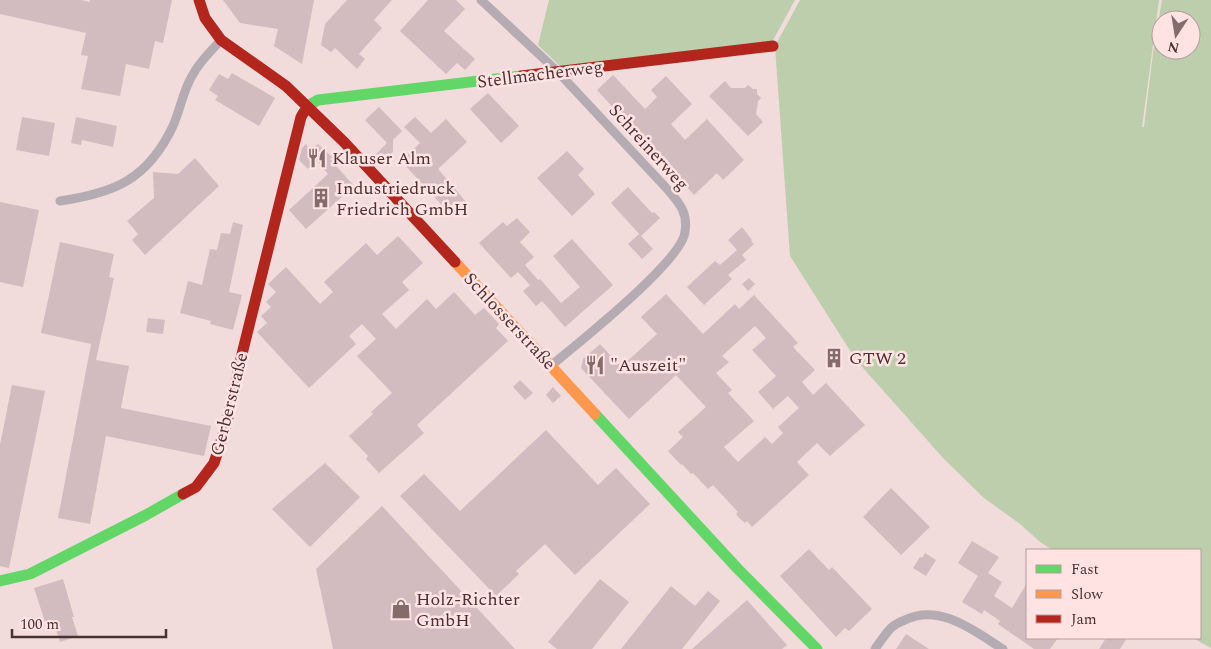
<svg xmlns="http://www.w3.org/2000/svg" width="1211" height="649" viewBox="0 0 1211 649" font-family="Spectral,serif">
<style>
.green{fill:#bcceab;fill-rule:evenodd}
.building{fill:#d2bcc0;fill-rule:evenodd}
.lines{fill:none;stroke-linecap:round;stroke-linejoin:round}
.street{stroke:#b4acb2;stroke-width:9}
.fast{stroke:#63d668;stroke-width:11}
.slow{stroke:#ff974d;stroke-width:11}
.jam{stroke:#b3261e;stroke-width:11}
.labels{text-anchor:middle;stroke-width:5;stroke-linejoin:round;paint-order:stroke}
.street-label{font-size:18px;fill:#4b3131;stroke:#ffe3e2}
.poi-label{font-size:18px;fill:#4b3131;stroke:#ffe3e2;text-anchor:start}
</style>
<rect width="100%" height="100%" fill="#f1dbdb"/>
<!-- green -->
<path class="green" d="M549,0H795L771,44L562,68L538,45Z
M800,0H1159L1142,127H1144L1153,53L1162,0H1211V648L1193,638H1200V550H1052L1039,541L1020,524L984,498L944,459L856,360L790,256L775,46ZM1161,20H1191V50H1161Z"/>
<!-- building -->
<path class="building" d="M0,0H81L90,2V0H172L163,43L155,41L149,69L126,64L120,96L81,89L88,56L81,55L86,33L0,14Z
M223,0H314L302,64L274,46L278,29L240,23Z
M347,0H392L374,20L382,28L359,54L365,59L357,69L335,48L331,52L321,45L325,24Z
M428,0H456L465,9L444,31L475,59L465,70L457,63L446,74L400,31Z
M232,73L275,98L259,126L215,100L218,96L209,90L219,74L228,79Z
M613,75L645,109L657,97L651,90L666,76L692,104L671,124L685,140L707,119L744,160L723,180L717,173L694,195L597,90Z
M725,81L731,88H745L748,85L753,89H757V94L761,98L758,101L756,114L763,122L748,136L709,96Z
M488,93L519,126L501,143L470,109Z
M379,107L402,131L393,140V152L383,162L376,154L387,143L365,120Z
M22,117L55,123L49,156L16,150Z
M76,117L117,126L113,147L82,140L81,145L71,143Z
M415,117L431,133L446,119L467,142L438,169L467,203L452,216L401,161L420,143L404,127Z
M306,144L311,151L318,144L332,157L330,159L354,186L306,229L289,210L328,174L317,161L308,169L299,160L302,148Z
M567,151L584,169L578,175L595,194L572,216L537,178Z
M195,158L219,186L145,255L132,240L138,234L127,221L154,198L153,172L178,174Z
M628,187L652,213L654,212L660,218L641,236L611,203Z
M0,202L39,210L23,287L0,282Z
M517,218L530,232L520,242L534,257L525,265L538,280L540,279L561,303L580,287L553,256L572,239L613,285L565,327L542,301L536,306L523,291L530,285L518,272L511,278L479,243L503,222L507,226Z
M233,222L243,225L229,292L242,295L233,330L210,324L211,321L180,313L188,281L202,285L210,249L217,250L221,233L230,234Z
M742,227L752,240L751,241L754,244L742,255L746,260L728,275L732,279L704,305L687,287L715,261L720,265L737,250L728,240Z
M639,234L653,249L642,259L628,244Z
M398,236L423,263L402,282L409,290L382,314L396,329L427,299L436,309L454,292L475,315L484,308L499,324L496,328L508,341L417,425L424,433L379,473L366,459L368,456L349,436L373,414L371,412L392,393L357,356L376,339L362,324L349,336L356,344L309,388L257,332L267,323L261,316L271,307L266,302L276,292L268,284L286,267L320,304L333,292L324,282L366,243L377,255Z
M60,242L114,254L109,277L114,278L96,360L129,366L121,408L211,426L204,456L106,436L90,524L58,518L91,344L41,333Z
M749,278L755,284L748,291L742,284Z
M666,294L703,334L735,304L739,309L754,295L798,343L793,347L815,370L802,382L813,395L826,383L865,425L830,456L817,443L797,462L809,475L752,527L747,521L745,523L738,517L736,513L738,512L713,485L708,489L693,473L691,474L682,464L681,465L668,451L683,437L678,432L706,407L676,375L629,419L581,368L583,359L600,344L621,367L657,334L641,317ZM755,326L766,338L752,350L776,376L758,392L773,409L788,396L799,408L778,427L783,433L772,444L765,437L738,462L724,447L754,421L728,393L732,390L716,373L729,362L722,356Z
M148,318L165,320L163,334L146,332Z
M520,380L533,393L525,400L513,387Z
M12,385L45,391L9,568L0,566V445Z
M553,387L561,396L553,403L546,395Z
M546,430L598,485L616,468L650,504L575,575L545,544L516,571L519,574L496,596L400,496L424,474L460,511Z
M325,463L360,497L310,547L272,509Z
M891,488L930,527L901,555L863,517Z
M382,506L515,649H333L316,569Z
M972,541L999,557L988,573L1002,582L994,596L1012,608L1027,583V638H1058L1050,649H1034L998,624L1000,621L984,610L982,614L962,602L978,576L958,563Z
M809,549L829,570L832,567L872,609L849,631L845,628L836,637L780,576Z
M925,553L936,560L926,576L913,568L920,557L922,558Z
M63,579L74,617H72L78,636L60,642L54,622L46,625L34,588Z
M600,579L629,602L592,649H557L548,642Z
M671,586L695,606L708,591L720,601L682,649H621Z
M747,600L787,645L782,649H692Z
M906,634L929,649H896Z
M1106,638H1127L1120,649H1099Z"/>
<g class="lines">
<!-- street -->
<path class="street" d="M481,0L558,72L669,191C680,204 688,213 685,232C682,261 578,343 552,365
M60,201C115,193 148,179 173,126C180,110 183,91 192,76C199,62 211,51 221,40
M875,649C880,642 885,634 891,628C895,624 900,622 905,620C940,603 974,631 1003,649"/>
<!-- fast -->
<path class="fast" d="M304,112L308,106L318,100L521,76
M595,414L737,568L817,649
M0,581L30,574L146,515L183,494"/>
<!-- slow -->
<path class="slow" d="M455,262L595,414"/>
<!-- jam -->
<path class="jam" d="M199,0L205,18L221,40L286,86L344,142L455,262
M521,76L773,46
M183,494L196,487L214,463L226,426L243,350L301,117L304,112"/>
</g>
<!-- icons -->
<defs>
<symbol id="restaurant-bare" viewBox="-9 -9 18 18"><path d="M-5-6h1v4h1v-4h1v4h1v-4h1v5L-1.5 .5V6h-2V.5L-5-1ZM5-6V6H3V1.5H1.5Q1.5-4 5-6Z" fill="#856c6c" stroke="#ffe3e2" stroke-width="2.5" paint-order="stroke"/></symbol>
<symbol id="building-bare" viewBox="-9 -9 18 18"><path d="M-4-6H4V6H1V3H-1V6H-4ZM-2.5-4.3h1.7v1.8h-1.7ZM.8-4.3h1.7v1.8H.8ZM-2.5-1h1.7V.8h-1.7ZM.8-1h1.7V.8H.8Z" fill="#856c6c" stroke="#ffe3e2" stroke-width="2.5" paint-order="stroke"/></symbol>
<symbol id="shop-bare" viewBox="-9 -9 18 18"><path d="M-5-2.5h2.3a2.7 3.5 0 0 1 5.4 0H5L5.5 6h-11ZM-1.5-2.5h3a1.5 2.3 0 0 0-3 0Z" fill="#856c6c" stroke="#ffe3e2" stroke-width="2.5" paint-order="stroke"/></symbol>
</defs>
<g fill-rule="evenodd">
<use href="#restaurant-bare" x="303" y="144" width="28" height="28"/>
<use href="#building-bare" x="307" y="184" width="28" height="28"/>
<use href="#building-bare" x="820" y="344" width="28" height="28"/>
<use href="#restaurant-bare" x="581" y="351" width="28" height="28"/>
<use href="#shop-bare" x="387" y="595" width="28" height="28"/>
</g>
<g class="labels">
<!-- street labels -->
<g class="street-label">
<text transform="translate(540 74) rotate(-7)" y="6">Stellmacherweg</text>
<text transform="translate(649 147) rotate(48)" y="6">Schreinerweg</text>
<text transform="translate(510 321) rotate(47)" y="6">Schlosserstraße</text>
<text transform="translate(229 404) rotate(-76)" y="6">Gerberstraße</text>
</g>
<!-- poi labels -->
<g class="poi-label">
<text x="332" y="164">Klauser Alm</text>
<text x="336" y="194">Industriedruck<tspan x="336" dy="21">Friedrich GmbH</tspan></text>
<text x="849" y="364">GTW 2</text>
<text x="610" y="371">"Auszeit"</text>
<text x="416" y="605">Holz-Richter<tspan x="416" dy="21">GmbH</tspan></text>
</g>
</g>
<!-- legend -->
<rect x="1026" y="549" width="175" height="90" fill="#ffe3e2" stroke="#b79c9b"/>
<rect x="1036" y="565" width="25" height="8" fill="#63d668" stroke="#b79c9b"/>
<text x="1071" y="574" font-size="15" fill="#4b3131">Fast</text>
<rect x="1036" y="590" width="25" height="8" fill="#ff974d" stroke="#b79c9b"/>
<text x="1071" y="599" font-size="15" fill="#4b3131">Slow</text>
<rect x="1036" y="615" width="25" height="8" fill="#b3261e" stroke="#b79c9b"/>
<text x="1071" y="624" font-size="15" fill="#4b3131">Jam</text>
<!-- north arrow -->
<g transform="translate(1176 35) rotate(192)"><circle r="24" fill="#ffe3e2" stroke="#b79c9b"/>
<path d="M0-4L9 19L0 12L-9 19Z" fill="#856c6c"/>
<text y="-8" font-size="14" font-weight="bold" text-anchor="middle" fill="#4b3131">N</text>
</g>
<!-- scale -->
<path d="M12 629v8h154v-8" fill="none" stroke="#4b3131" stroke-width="2.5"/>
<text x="20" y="629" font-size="15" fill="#4b3131" stroke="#ffe3e2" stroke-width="4" paint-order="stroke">100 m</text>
</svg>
